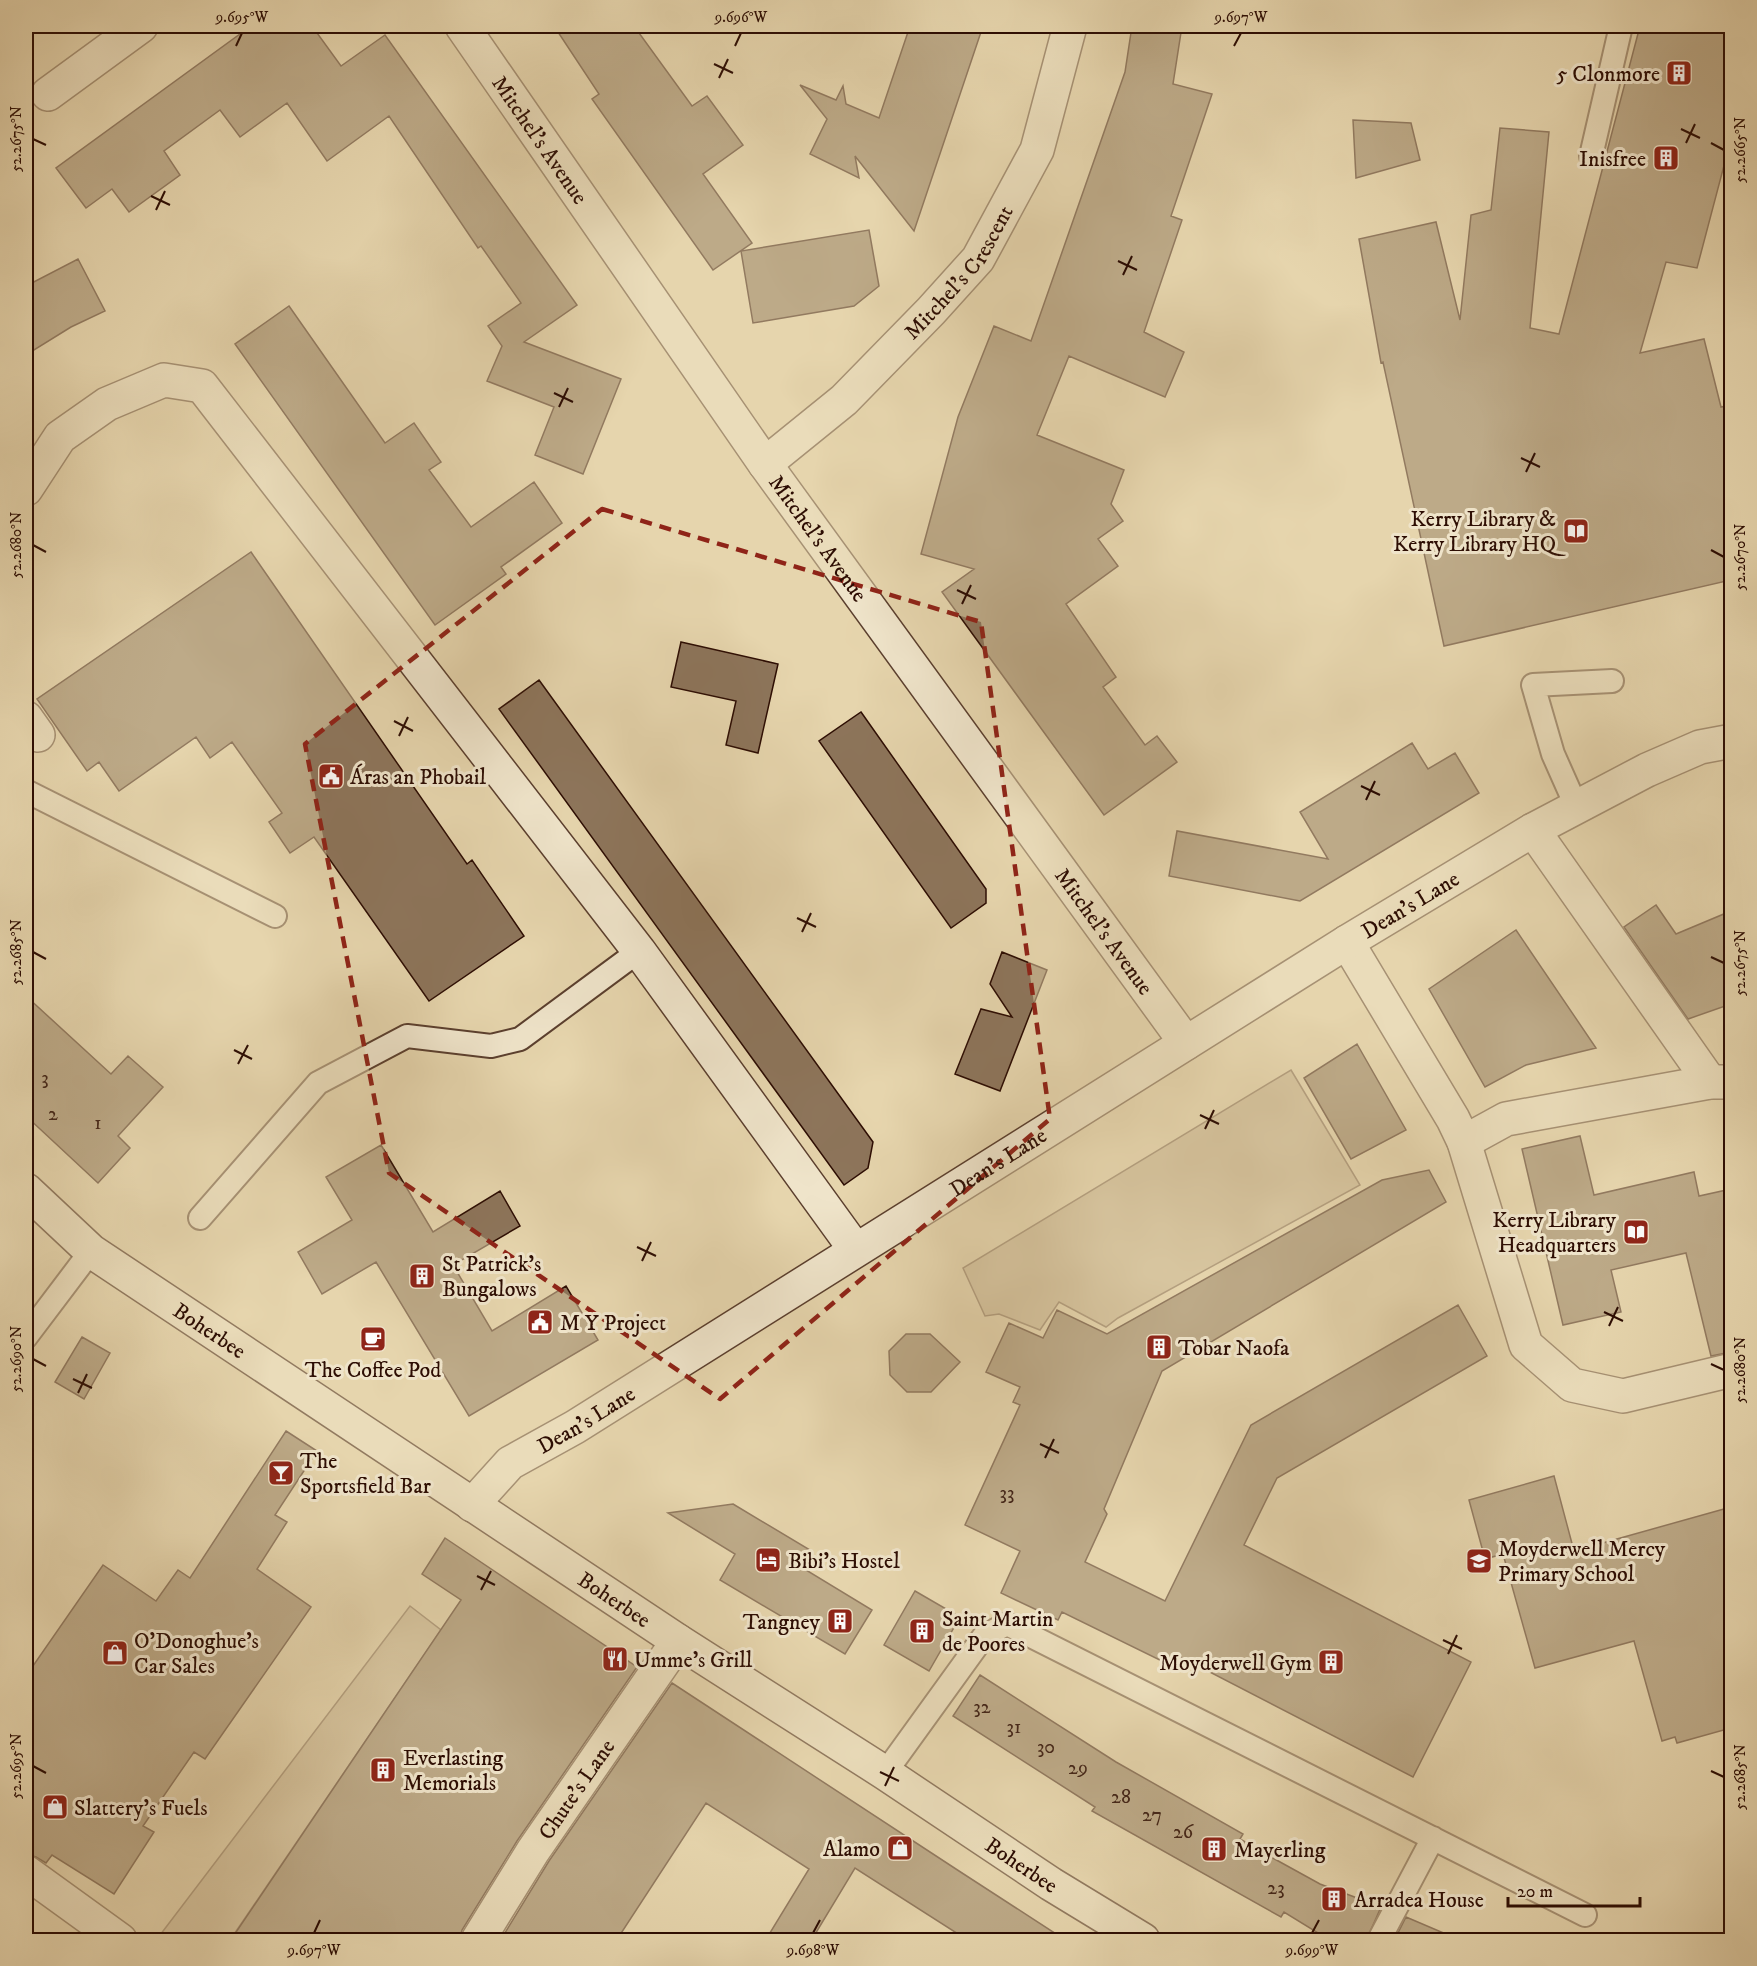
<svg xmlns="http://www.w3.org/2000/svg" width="1757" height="1966" viewBox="0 0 1757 1966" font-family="'IM FELL DW Pica',serif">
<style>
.green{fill:#c7b390;stroke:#7a604a;stroke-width:1.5}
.building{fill:#8d755b;stroke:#2d0d03;stroke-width:1.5}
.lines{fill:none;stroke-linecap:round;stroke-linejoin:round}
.service-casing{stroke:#5b3f2e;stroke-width:26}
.minor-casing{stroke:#5b3f2e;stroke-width:36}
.secondary-casing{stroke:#2d0d03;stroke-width:36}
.service{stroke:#efe4ca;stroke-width:22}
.minor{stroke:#efe4ca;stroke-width:33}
.secondary{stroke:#efe4ca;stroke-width:33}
.marked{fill:none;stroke:#8f2418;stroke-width:4.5;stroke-dasharray:12 8;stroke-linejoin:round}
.ticks{fill:none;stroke:#2d0d03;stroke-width:2}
.labels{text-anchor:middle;stroke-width:6;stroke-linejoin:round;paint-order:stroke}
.number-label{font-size:20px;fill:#452719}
.poi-label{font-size:22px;fill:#2d0d03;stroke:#efe4ca;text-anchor:start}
.street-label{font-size:22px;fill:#2d0d03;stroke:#efe4ca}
.neatline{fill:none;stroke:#2d0d03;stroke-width:2}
.ticks-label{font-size:15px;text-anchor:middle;fill:#2d0d03}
</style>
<rect width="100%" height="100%" fill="#e6d5ad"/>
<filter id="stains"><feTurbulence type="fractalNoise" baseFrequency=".00333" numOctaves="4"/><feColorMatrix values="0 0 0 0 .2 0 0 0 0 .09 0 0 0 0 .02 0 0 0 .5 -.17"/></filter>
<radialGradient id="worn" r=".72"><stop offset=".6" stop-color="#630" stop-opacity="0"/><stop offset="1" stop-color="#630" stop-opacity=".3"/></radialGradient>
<!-- green -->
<path class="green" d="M1291,1070L1360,1185L1118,1318L1106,1327L1059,1302L1040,1330L999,1314L985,1316L963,1268Z
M410,1606L441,1630L230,1940H159L157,1939Z"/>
<!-- building -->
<path class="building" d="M251,26H312L341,66L385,35L577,305L524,342L621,379L583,474L535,455L554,407L487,381L502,346L488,326L521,303L481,246L478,248L389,116L327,161L287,103L240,137L220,110L164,151L180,175L129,212L112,189L86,208L56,168Z
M554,26H634L692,106L707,96L743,145L703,174L752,243L713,270L592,99L599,94Z
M910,26H983L914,231L855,156L859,178L810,154L827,119L800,85L836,100L843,86L846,104L879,118Z
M1132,26H1182L1173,84L1212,94L1171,216L1182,220L1144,332L1184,352L1165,397L1069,356L1037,435L1124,470L1111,504L1123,521L1098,539L1118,566L1066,604L1116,677L1103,687L1145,745L1157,736L1177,762L1104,815L942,592L974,569L921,554L958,417L994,326L1031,341L1125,72Z
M1640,26H1731V139L1697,268L1666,262L1640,353L1704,339L1721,407L1731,405V580L1444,646L1383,362L1381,363L1359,239L1436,222L1460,320L1471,215L1491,210L1500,128L1549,132L1530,328L1559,334Z
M1353,120L1411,123L1420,160L1356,178Z
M869,230L879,286L854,306L753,323L741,251Z
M78,259L105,311L71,327L26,355V286Z
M289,306L385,443L414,423L441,462L429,470L471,527L534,482L562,523L501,567L506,574L435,625L235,344Z
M251,552L467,864L472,860L524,936L429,1001L314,837L290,853L269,822L282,813L232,742L210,758L196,737L119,791L99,762L87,771L37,699Z
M681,642L778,664L758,753L726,745L736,701L671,687Z
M539,680L873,1142L868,1168L844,1185L499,709Z
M861,712L986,889V903L951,928L819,741Z
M1412,743L1428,769L1455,753L1479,793L1300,901L1169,876L1177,831L1328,859L1300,812Z
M1656,905L1676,934L1731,911V1004L1688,1019L1624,927Z
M1516,930L1596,1048L1526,1065L1485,1087L1429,989Z
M1002,952L1047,970L1000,1091L955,1074L981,1009L1012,1017L990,984Z
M26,996L111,1074L128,1056L163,1087L118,1136L130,1148L98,1183L26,1116Z
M1357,1044L1406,1130L1351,1159L1304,1078Z
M1580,1136L1594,1195L1694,1172L1699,1196L1731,1189V1352L1711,1356L1686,1253L1611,1270L1621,1312L1563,1325L1522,1149Z
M381,1145L433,1232L500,1191L520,1226L453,1265L492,1331L566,1286L598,1340L469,1416L376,1262L322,1294L298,1252L352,1220L326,1177Z
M1429,1170L1446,1202L1162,1371L1104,1509L1107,1514L1085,1562L1165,1601L1251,1425L1458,1305L1487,1356L1277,1478L1244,1545L1471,1662L1413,1777L1177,1655L1172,1666L1062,1612L1058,1620L1001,1593L1020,1551L965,1525L1020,1405L1013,1402L1020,1387L986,1372L1009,1323L1043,1338L1057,1310L1107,1334L1382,1180Z
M906,1334H930L960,1362L931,1392H907L890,1375L889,1351Z
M82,1337L110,1353L84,1399L55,1382Z
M286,1431L317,1451L275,1515L287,1522L257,1569L311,1607L205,1759L194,1752L143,1826L154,1832L114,1894L52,1855L46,1863L36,1857L26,1854V1676L103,1565L156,1601L178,1570L190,1578Z
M1554,1476L1574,1551L1731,1507V1728L1677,1743L1675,1737L1662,1741L1634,1641L1535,1668L1503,1554L1485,1559L1469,1500Z
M733,1504L810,1550L801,1567L872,1610L845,1654L720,1580L735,1554L668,1513Z
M445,1538L637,1667L517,1841L462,1930L459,1941H230L461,1600L422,1574Z
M915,1591L960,1617L929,1671L884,1645Z
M980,1675L1116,1762L1243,1834L1240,1839L1271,1857L1320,1884L1381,1907L1366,1941H1331L1284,1912L1281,1917L1092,1811L1095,1807L953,1716Z
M672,1683L959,1871L1067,1941H969L855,1868L811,1941H765L809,1869L706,1803L616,1941H500L549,1861Z
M1406,1917L1460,1940V1941H1394Z"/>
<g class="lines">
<defs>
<path id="service" d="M1591,156L1621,26
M26,791L275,916
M1577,808L1553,754L1533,685L1612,681
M200,1218L318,1083L407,1036L491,1046L520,1039L639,951
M26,1337L91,1251
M885,1773L984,1636L1007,1624L1585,1915
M1379,1940L1433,1838"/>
<g id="minor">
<path id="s1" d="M462,26L765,464L1186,1043"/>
<path d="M48,94L141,26"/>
<path id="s2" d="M765,464L844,400L931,311L978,259L1037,150L1070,26"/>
<path d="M26,489L60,437L107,404L164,380L202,386L639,951L855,1249"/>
<path d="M26,718L38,735"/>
<path d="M1533,830L1710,1082"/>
<path d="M1347,942L1453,1119L1464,1142L1526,1345L1572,1385L1623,1396L1732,1370"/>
<path d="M1464,1142L1506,1119L1710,1082H1730"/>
<path id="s3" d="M472,1505L510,1463L575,1427L1347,942L1533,830L1647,770L1700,747L1732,741"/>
<path d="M26,1872L120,1940"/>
<path id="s4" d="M478,1940L533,1851L678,1641"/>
</g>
<g id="secondary">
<path id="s5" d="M26,1190L91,1251L678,1641L885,1773L1051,1884L1143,1940"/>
</g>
</defs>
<!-- service casing -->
<use href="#service" class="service-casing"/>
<!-- minor casing -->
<use href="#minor" class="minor-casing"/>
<!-- secondary casing -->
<use href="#secondary" class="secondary-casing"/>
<!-- service -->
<use href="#service" class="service"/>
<!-- minor -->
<use href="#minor" class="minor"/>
<!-- secondary -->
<use href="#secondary" class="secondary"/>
</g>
<!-- marked area -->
<path d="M0 0H1757V1966H0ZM602,509L981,622L1050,1119L720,1399L389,1173L305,744Z" fill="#e6d5ad" fill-opacity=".55" fill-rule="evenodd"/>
<path class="marked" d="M602,509L981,622L1050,1119L720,1399L389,1173L305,744Z"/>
<!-- ticks -->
<path class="ticks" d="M236,46L242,33M735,46L741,33M1234,46L1241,33M714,64L733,73M719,78L728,59M1681,129L1700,138M33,139L46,145M1686,143L1695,124M1711,143L1724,150M151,196L170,205M156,210L165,191M1118,261L1137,270M1123,275L1132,256M554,393L573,402M559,407L568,388M1521,458L1540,467M1526,472L1535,453M33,545L46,552M1711,550L1724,557M957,590L976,599M962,604L971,585M394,721L413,731M399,736L408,717M1361,786L1380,795M1366,800L1375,781M797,918L816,927M802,932L811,913M33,952L46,959M1711,957L1724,963M234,1050L252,1059M238,1064L248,1045M1200,1115L1219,1124M1205,1129L1214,1110M637,1247L656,1256M642,1261L651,1242M1604,1312L1623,1321M1609,1326L1618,1307M33,1359L46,1366M1711,1364L1724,1370M73,1379L92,1388M78,1393L87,1374M1040,1444L1059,1453M1045,1458L1054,1439M477,1576L495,1585M481,1590L491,1571M1443,1640L1462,1649M1448,1654L1457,1635M33,1766L46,1773M1711,1771L1724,1777M880,1772L899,1781M885,1786L894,1767M314,1933L320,1920M813,1933L820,1920M1312,1933L1319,1920"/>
<!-- icons -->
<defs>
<symbol id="building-square" viewBox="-11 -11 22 22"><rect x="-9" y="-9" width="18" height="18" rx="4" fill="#8f2418" stroke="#efe4ca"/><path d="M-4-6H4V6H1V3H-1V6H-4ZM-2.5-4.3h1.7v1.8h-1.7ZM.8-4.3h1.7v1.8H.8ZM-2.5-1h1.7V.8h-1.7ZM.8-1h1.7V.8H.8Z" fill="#fff"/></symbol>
<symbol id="library-square" viewBox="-11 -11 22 22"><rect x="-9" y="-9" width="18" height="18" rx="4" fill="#8f2418" stroke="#efe4ca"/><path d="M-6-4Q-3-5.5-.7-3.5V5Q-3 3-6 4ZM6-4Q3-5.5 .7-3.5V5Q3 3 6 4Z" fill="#fff"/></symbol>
<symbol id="civic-square" viewBox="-11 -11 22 22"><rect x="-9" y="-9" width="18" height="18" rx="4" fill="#8f2418" stroke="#efe4ca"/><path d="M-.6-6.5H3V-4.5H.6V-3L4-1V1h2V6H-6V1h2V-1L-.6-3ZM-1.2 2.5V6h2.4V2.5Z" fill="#fff"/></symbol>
<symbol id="cafe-square" viewBox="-11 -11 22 22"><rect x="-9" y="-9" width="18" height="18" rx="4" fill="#8f2418" stroke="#efe4ca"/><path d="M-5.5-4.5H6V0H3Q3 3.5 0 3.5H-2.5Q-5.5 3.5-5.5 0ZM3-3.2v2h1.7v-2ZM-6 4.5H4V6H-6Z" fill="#fff"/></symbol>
<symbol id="bar-square" viewBox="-11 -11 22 22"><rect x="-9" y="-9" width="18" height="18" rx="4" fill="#8f2418" stroke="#efe4ca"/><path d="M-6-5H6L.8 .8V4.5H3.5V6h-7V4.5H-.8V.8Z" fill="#fff"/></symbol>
<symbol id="hotel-square" viewBox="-11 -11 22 22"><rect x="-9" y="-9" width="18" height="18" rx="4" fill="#8f2418" stroke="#efe4ca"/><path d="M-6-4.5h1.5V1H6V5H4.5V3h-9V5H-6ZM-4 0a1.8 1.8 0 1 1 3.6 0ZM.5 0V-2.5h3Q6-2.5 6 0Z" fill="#fff"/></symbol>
<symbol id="school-square" viewBox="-11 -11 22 22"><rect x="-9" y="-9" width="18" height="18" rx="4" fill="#8f2418" stroke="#efe4ca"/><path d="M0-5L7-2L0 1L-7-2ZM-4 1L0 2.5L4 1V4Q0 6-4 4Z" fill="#fff"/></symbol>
<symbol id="shop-square" viewBox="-11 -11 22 22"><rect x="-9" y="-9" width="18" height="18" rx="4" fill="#8f2418" stroke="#efe4ca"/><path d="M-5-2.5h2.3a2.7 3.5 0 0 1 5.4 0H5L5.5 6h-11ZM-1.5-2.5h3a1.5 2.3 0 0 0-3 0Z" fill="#fff"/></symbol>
<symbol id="restaurant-square" viewBox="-11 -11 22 22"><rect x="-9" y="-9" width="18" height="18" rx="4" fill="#8f2418" stroke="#efe4ca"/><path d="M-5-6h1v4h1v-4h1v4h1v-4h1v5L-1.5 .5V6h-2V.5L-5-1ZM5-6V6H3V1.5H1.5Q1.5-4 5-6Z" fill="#fff"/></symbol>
</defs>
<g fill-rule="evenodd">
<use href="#building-square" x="1664" y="58" width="30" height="30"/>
<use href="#building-square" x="1651" y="143" width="30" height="30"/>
<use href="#library-square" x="1561" y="516" width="30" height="30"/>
<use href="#civic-square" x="316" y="761" width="30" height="30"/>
<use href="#library-square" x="1621" y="1217" width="30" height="30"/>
<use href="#building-square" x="407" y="1261" width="30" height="30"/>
<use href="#civic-square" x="525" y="1307" width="30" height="30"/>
<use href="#cafe-square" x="358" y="1324" width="30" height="30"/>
<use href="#building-square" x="1144" y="1332" width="30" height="30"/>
<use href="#bar-square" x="266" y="1458" width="30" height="30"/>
<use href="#hotel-square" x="753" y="1545" width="30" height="30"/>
<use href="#school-square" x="1464" y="1546" width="30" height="30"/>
<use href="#building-square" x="825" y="1606" width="30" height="30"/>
<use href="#building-square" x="907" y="1616" width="30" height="30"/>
<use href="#shop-square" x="100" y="1638" width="30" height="30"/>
<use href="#restaurant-square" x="600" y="1644" width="30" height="30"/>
<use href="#building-square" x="1316" y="1647" width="30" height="30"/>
<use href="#building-square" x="368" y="1755" width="30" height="30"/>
<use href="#shop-square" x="40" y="1792" width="30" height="30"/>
<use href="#shop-square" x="885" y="1833" width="30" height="30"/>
<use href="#building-square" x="1199" y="1834" width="30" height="30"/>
<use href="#building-square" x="1319" y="1884" width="30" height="30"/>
</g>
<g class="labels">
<!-- number labels -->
<g class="number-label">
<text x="45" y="1084">3</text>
<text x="53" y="1120">2</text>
<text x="98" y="1129">1</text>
<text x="1007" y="1499">33</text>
<text x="982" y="1713">32</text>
<text x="1014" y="1733">31</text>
<text x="1046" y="1753">30</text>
<text x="1078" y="1774">29</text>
<text x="1121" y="1803">28</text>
<text x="1152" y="1821">27</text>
<text x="1183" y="1838">26</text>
<text x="1276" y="1894">23</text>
</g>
<!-- poi labels -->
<g class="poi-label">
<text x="1660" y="81" text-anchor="end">5 Clonmore</text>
<text x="1646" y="166" text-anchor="end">Inisfree</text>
<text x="1556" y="526" text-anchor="end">Kerry Library &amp;<tspan x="1556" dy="25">Kerry Library HQ</tspan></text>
<text x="350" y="784">Áras an Phobail</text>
<text x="1616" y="1227" text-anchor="end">Kerry Library<tspan x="1616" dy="25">Headquarters</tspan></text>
<text x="442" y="1271">St Patrick's<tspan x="442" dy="25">Bungalows</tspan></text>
<text x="560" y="1330">M Y Project</text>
<text x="1178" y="1355">Tobar Naofa</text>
<text x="373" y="1377" text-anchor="middle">The Coffee Pod</text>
<text x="300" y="1468">The<tspan x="300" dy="25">Sportsfield Bar</tspan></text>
<text x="1498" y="1556">Moyderwell Mercy<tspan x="1498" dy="25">Primary School</tspan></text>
<text x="788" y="1568">Bibi's Hostel</text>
<text x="942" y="1626">Saint Martin<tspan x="942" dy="25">de Poores</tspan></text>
<text x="820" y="1629" text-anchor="end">Tangney</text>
<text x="134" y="1648">O'Donoghue's<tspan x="134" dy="25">Car Sales</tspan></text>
<text x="634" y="1667">Umme's Grill</text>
<text x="1312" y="1670" text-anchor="end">Moyderwell Gym</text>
<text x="403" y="1765">Everlasting<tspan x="403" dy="25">Memorials</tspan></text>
<text x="74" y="1815">Slattery's Fuels</text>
<text x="880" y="1856" text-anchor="end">Alamo</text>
<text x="1234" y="1857">Mayerling</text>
<text x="1354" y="1907">Arradea House</text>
</g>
<!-- street labels -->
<g class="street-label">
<text dy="8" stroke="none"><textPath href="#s1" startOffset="138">Mitchel's Avenue</textPath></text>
<text dy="8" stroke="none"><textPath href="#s2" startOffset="274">Mitchel's Crescent</textPath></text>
<text dy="8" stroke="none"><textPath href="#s1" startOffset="624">Mitchel's Avenue</textPath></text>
<text dy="8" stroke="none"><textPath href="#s3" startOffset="1116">Dean's Lane</textPath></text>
<text dy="8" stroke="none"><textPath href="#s1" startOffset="1110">Mitchel's Avenue</textPath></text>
<text dy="8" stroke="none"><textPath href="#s3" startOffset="630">Dean's Lane</textPath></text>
<text dy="8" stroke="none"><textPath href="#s5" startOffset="232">Boherbee</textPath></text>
<text dy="8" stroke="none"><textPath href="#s3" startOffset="144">Dean's Lane</textPath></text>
<text dy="8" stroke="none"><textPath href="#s5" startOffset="718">Boherbee</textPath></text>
<text dy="8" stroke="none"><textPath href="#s4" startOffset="180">Chute's Lane</textPath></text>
<text dy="8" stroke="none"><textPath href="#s5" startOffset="1204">Boherbee</textPath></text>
</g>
</g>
<!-- margin -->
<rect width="1757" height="1966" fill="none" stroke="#e6d5ad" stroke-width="66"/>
<!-- scale -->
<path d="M1508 1897v9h132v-9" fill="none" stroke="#2d0d03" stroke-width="3"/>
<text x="1517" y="1897" font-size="18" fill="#2d0d03" stroke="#efe4ca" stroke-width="4.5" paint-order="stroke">20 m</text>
<rect x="33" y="33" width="1691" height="1900" class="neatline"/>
<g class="ticks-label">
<text x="242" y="22">9.695°W</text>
<text x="741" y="22">9.696°W</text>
<text x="1241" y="22">9.697°W</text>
<text transform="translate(16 139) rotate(-90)" y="5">52.2675°N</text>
<text transform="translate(1740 150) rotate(-90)" y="5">52.2665°N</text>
<text transform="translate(16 545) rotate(-90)" y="5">52.2680°N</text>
<text transform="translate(1740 557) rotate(-90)" y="5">52.2670°N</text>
<text transform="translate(16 952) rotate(-90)" y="5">52.2685°N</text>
<text transform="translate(1740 963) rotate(-90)" y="5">52.2675°N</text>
<text transform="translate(16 1359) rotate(-90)" y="5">52.2690°N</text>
<text transform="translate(1740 1370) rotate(-90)" y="5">52.2680°N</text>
<text transform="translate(16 1766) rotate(-90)" y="5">52.2695°N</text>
<text transform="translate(1740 1777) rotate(-90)" y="5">52.2685°N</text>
<text x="314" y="1955">9.697°W</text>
<text x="813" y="1955">9.698°W</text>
<text x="1312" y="1955">9.699°W</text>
</g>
<rect width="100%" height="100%" filter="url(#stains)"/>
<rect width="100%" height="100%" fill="url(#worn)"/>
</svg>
